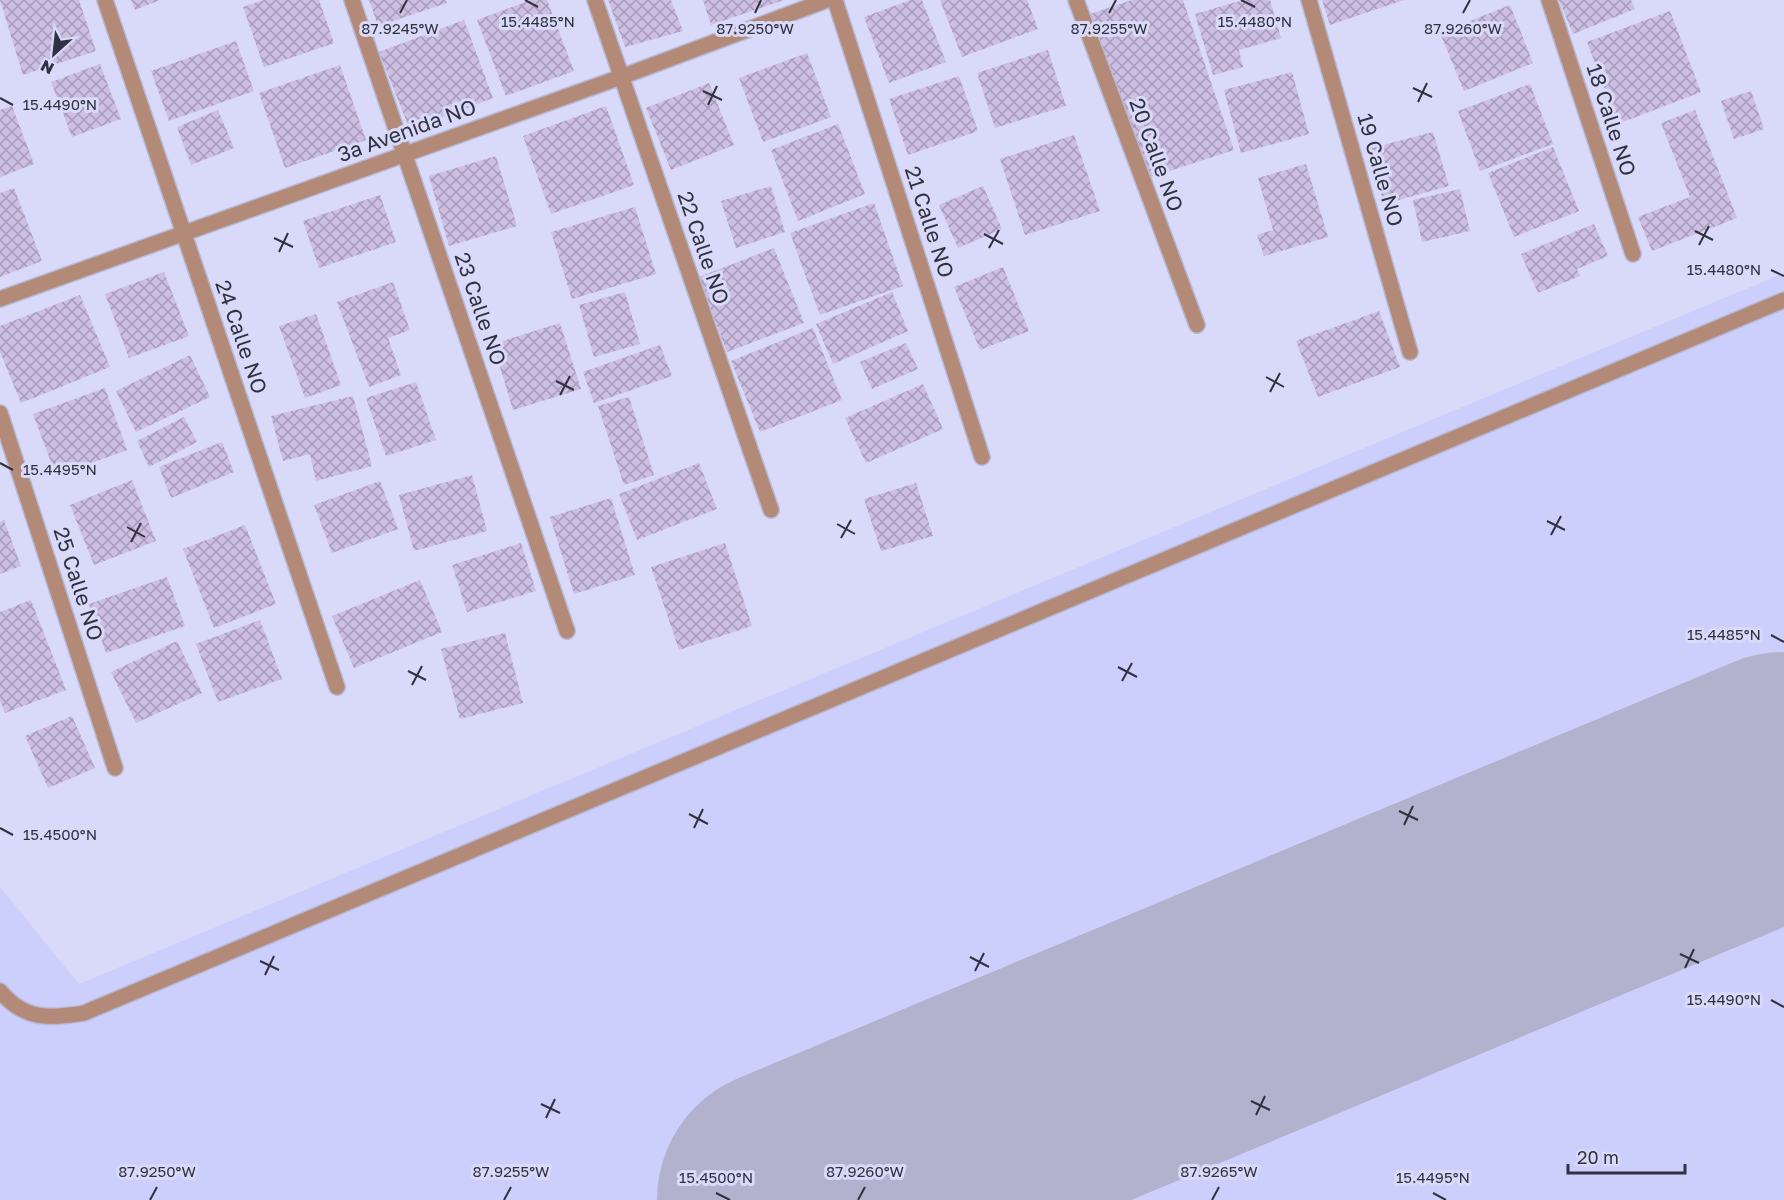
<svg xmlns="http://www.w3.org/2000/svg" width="1784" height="1200" viewBox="0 0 1784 1200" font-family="'Golos Text',sans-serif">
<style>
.built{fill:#cccefc}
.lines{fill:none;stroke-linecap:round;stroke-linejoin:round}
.runway{stroke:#b2b2ce;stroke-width:264}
.building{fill:url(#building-cross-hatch)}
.service-casing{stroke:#b7b8d4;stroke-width:18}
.minor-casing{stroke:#b7b8d4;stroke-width:18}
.service{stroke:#b38978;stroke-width:15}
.minor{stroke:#b38978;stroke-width:15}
.ticks{fill:none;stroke:#313140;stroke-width:2}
.labels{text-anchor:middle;stroke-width:6;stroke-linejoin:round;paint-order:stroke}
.street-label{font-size:21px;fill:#313140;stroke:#d9daf9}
.ticks-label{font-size:15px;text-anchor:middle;fill:#313140;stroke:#d9daf9;stroke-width:6;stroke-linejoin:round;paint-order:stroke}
</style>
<defs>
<pattern id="building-cross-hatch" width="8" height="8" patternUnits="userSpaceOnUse" patternTransform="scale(1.5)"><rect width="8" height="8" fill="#cdbee3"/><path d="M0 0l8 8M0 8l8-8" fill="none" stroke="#a79bb9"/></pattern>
</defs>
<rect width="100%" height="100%" fill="#d9daf9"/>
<!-- built -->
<path class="built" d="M1784,273V1200H0V887L79,984Z"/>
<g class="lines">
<!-- runway -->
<path class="runway" d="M789,1200L1784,784"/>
</g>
<!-- building -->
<path class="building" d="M0,0H79L96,51L23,75Z
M131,0H160L135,10Z
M264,0H319L334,43L264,67L243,7Z
M369,0H445L447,3L378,26Z
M531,0H547L574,71L506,96L477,20Z
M608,0H671L683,31L625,47Z
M703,0H784L711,25Z
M910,0H922L946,62L889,83L864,17Z
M940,0H1027L1038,29L962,57Z
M1132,0H1183L1234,150L1145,179L1090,14Z
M1243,0H1270L1281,38L1239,50L1243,67L1213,75L1195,14Z
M1322,0H1404L1330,25Z
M1559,0H1631L1635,9L1573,34Z
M1510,5L1533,63L1464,91L1440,33Z
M1670,11L1701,92L1618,124L1587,42Z
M464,20L493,98L410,130L379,52Z
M236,41L254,91L169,121L151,71Z
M1048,50L1066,106L995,128L977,73Z
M807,53L831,117L763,142L739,78Z
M100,64L121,119L72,137L51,82Z
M340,65L366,140L285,168L259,93Z
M1292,72L1309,134L1241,153L1224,90Z
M959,76L978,131L908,155L889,99Z
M709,83L734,145L671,170L646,108Z
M1530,84L1553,144L1480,171L1458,111Z
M1751,91L1764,129L1734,139L1721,101Z
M12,106L34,164L0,177V110Z
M606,106L634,185L551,214L523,136Z
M218,110L234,148L191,165L177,127Z
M1695,110L1737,218L1652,251L1638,217L1690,197L1661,123Z
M838,124L865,194L798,221L771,150Z
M1433,132L1449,186L1384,204L1368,149Z
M1074,135L1100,211L1025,235L1000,159Z
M1553,147L1579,211L1514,237L1488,173Z
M496,156L517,226L449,246L429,176Z
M1306,164L1328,237L1264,256L1257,235L1273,230L1258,178Z
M771,186L785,232L736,248L721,201Z
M983,186L1002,229L958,248L939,205Z
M14,188L42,261L0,277V193Z
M1460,189L1470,231L1422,242L1413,200Z
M380,195L396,242L319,268L303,221Z
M874,203L903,286L820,315L790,233Z
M635,207L656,274L572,299L551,232Z
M1594,224L1608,256L1577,269L1580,276L1538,293L1521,254Z
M774,248L804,323L727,352L699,277Z
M1003,267L1029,331L980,350L954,287Z
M164,272L189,336L129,358L105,294Z
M393,282L410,330L388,338L401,375L369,387L337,302Z
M625,292L640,344L594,357L579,305Z
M892,292L908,331L833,364L816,324Z
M80,295L110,367L21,403L0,352V326Z
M1379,311L1400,367L1318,397L1296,341Z
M316,314L341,385L305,398L279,326Z
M560,323L581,389L513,410L493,344Z
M813,328L842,400L760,432L731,361Z
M906,343L918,369L872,389L860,362Z
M660,345L672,376L594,403L583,372Z
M190,355L210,397L136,432L116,391Z
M416,382L436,440L386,456L366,398Z
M923,384L943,429L866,463L845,418Z
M105,388L127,450L56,476L33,414Z
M353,396L372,466L316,481L310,454L283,461L271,416Z
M629,397L654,475L624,485L598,406Z
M184,417L197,442L149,467L137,441Z
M222,442L234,472L171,498L159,467Z
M699,463L717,509L637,540L619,494Z
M472,475L487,531L414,551L399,495Z
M132,480L156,541L94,565L70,505Z
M380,481L398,529L332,553L314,505Z
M916,483L933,536L881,551L864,499Z
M611,498L635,575L574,594L550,517Z
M4,520L21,566L0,574V522Z
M245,525L276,604L214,628L183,549Z
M521,543L536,591L467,612L452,565Z
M725,543L752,626L679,650L651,567Z
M167,577L185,626L106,653L89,604Z
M420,580L442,632L354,668L332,616Z
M31,600L66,690L5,713L0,701V612Z
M260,620L282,679L218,702L196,644Z
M505,633L523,703L460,719L441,649Z
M177,641L202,693L136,723L111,672Z
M72,716L95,768L48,788L25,736Z"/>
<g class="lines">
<defs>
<path id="service" d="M0,991C24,1020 49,1019 84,1013L1784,300"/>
<path id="minor" d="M105,0L337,687
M352,0L567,631
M595,0L771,510
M835,0L982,457
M1076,0L1197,325
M1309,0L1410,352
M1549,0L1633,254
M0,299L621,77L827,0
M0,413L115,768"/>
</defs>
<!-- service casing -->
<use href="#service" class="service-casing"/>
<!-- minor casing -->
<use href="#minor" class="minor-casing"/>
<!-- service -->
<use href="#service" class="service"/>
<!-- minor -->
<use href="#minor" class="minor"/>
</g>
<!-- ticks -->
<path class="ticks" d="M525,0L538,7M1241,0L1255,7M400,13L407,0M755,13L761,0M1109,13L1116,0M1463,13L1470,0M1413,88L1432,97M703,91L722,100M0,98L13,105M1418,102L1427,83M708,105L717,86M1695,231L1713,240M984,234L1003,244M274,238L293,247M1699,245L1709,226M989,248L999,230M279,252L288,233M1771,270L1784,276M1266,377L1284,387M556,381L574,390M1270,392L1280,373M560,395L570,376M0,463L13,470M1547,521L1565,530M837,524L855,534M127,527L145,537M1551,535L1561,516M841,538L851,520M131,542L141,523M1771,635L1784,642M1118,667L1137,677M408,671L426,680M1122,681L1132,663M412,685L422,666M1399,811L1418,820M689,814L708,824M1404,825L1413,806M0,828L13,835M694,828L703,809M1680,954L1699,963M970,957L989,967M260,961L279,970M1685,968L1694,949M975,971L984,953M265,975L274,956M1771,1000L1784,1007M1251,1101L1270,1110M541,1104L560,1113M1256,1115L1265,1096M546,1118L555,1099M716,1193L730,1200M1433,1193L1446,1200M150,1200L157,1187M504,1200L511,1187M858,1200L865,1187M1212,1200L1219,1187"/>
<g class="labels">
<!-- street labels -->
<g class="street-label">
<text transform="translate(1611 120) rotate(72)" y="7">18 Calle NO</text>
<text transform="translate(407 131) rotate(-20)" y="7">3a Avenida NO</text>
<text transform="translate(1156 155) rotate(70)" y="7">20 Calle NO</text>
<text transform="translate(1380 170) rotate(74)" y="7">19 Calle NO</text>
<text transform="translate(929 222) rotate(72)" y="7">21 Calle NO</text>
<text transform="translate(703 248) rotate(71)" y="7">22 Calle NO</text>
<text transform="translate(480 309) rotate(71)" y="7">23 Calle NO</text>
<text transform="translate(241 337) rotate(71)" y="7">24 Calle NO</text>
<text transform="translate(78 584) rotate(72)" y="7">25 Calle NO</text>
</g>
</g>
<g class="ticks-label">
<text x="538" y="27">15.4485°N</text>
<text x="1255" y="27">15.4480°N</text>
<text x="400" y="34">87.9245°W</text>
<text x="755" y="34">87.9250°W</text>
<text x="1109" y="34">87.9255°W</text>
<text x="1463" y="34">87.9260°W</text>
<text x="60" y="110">15.4490°N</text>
<text x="1724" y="275">15.4480°N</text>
<text x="60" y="475">15.4495°N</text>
<text x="1724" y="640">15.4485°N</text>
<text x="60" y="840">15.4500°N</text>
<text x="1724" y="1005">15.4490°N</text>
<text x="157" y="1177">87.9250°W</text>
<text x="511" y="1177">87.9255°W</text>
<text x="865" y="1177">87.9260°W</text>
<text x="1219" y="1177">87.9265°W</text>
<text x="716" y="1183">15.4500°N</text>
<text x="1433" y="1183">15.4495°N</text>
</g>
<!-- north arrow -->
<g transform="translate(54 54) rotate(207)" stroke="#d9daf9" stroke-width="4.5" paint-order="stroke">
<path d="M0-4.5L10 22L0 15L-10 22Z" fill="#313140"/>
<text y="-9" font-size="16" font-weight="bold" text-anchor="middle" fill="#313140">N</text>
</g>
<!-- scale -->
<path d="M1568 1164v9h117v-9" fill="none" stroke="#313140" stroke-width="3"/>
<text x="1577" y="1164" font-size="18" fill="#313140" stroke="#d9daf9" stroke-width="4.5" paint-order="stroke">20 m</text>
</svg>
